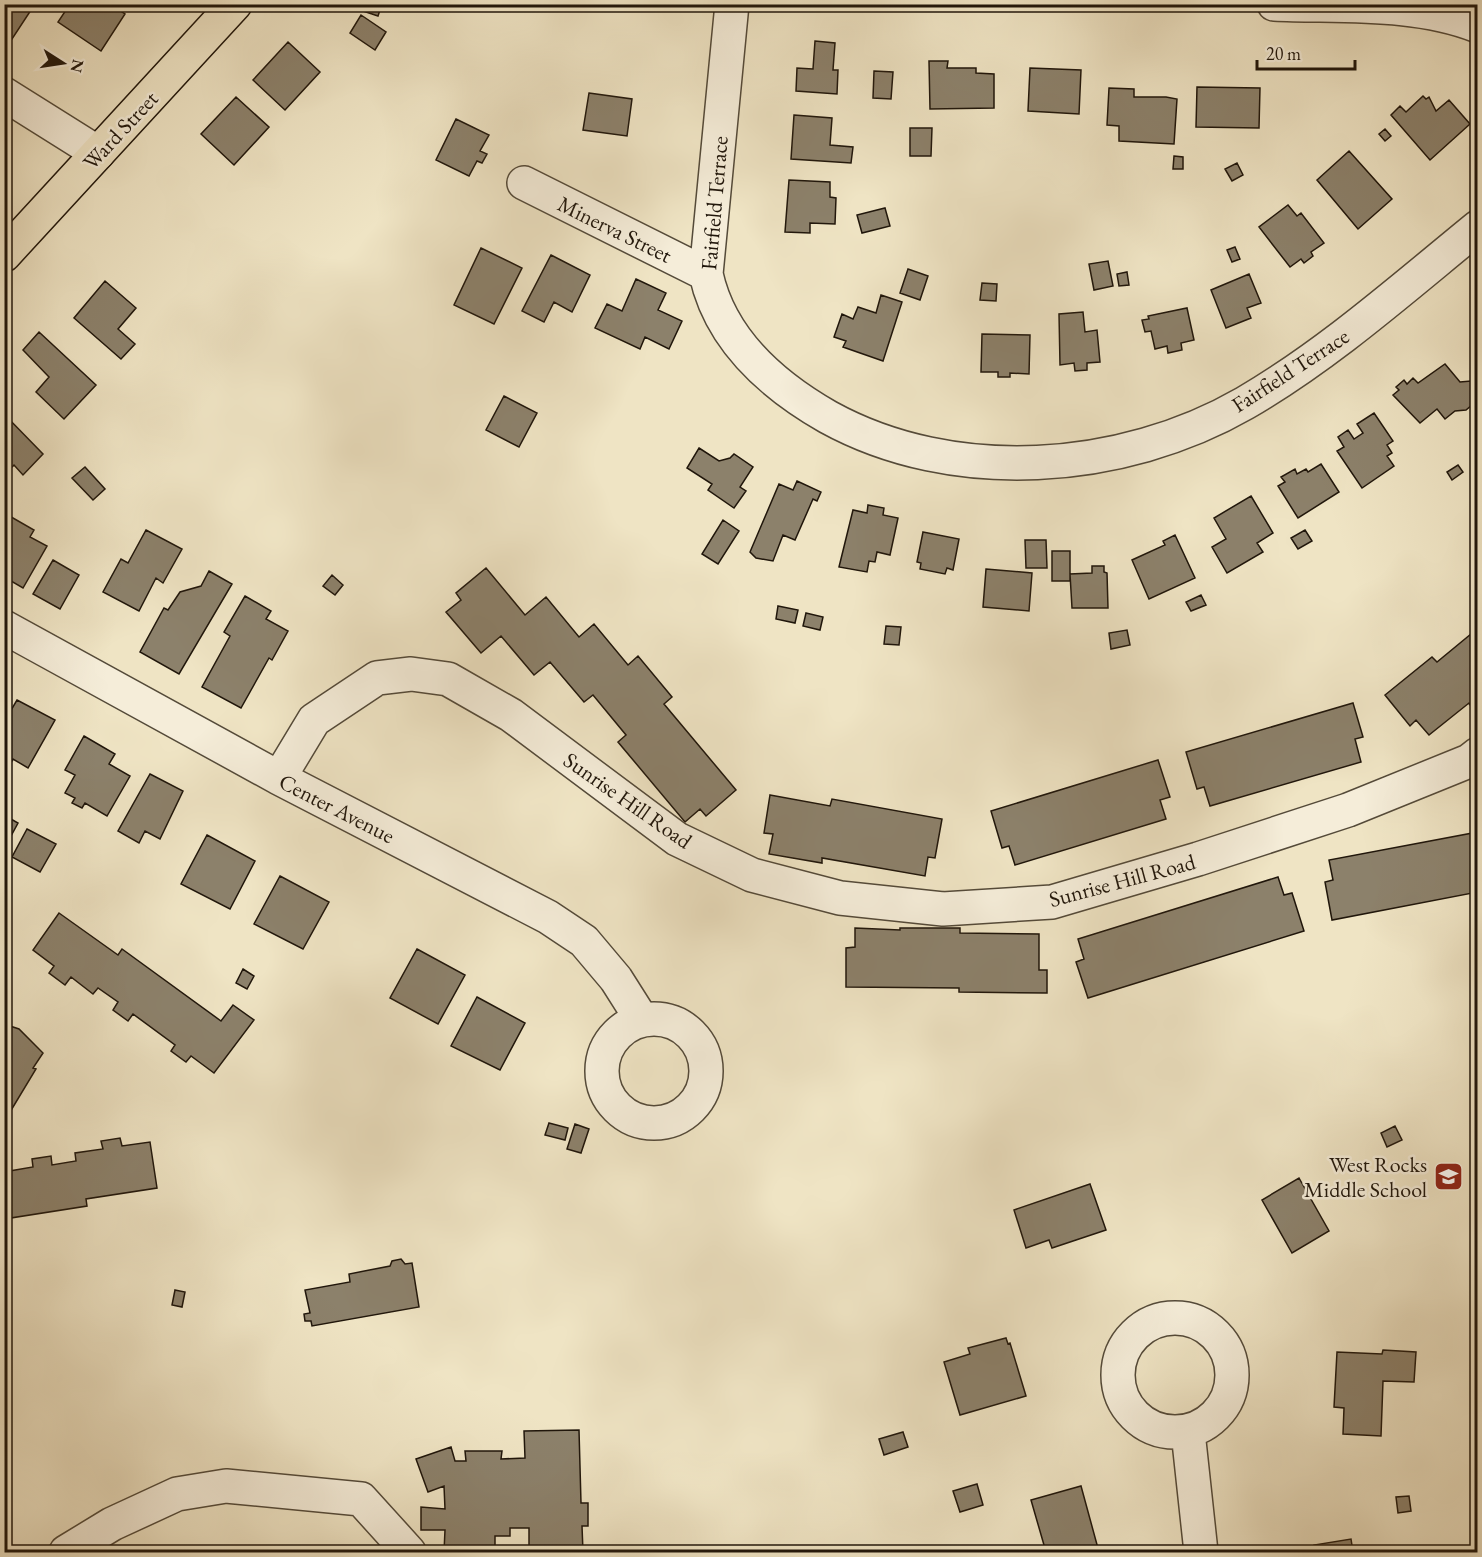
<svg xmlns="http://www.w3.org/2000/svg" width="1482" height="1557" viewBox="0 0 1482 1557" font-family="'EB Garamond',serif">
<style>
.building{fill:#8c816b;stroke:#20160b;stroke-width:1.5}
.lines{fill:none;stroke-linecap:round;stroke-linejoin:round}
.minor-casing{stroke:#544a39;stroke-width:36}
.major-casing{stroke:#20160b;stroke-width:36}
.minor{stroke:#f5edd9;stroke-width:33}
.major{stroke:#efe4c4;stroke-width:33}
.labels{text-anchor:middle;stroke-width:5;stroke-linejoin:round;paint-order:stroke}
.street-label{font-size:22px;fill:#20160b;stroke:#f5edd9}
.poi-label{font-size:22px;fill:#20160b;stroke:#f5edd9;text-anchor:end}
</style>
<rect width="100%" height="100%" fill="#efe4c4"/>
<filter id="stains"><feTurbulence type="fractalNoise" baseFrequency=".00333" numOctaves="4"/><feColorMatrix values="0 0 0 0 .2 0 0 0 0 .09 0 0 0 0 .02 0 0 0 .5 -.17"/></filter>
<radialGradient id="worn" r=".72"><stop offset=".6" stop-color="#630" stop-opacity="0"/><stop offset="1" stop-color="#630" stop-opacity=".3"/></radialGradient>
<!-- building -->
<path class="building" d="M4,4H35L12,39L4,34Z
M70,4H110L125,14L101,51L58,22Z
M355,4H382L378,16L354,8Z
M386,4H408L402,9Z
M361,15L386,32L375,50L350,33Z
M815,41L835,43L833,70H838L837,94L796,91L797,68L813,69Z
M288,42L320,72L285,110L253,80Z
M929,61H948L947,68H976V73L994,74V108L930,109Z
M1030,68L1081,70L1079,114L1028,111Z
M874,71L893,72L891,99L873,98Z
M1197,87L1260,88L1259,128L1196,127Z
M1109,88L1134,89V97H1166L1177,99L1174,144L1119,141V126L1107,125Z
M589,93L632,99L627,136L583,130Z
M1423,96L1426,99L1429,97L1436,111L1449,100L1470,124L1430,160L1391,115L1400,106L1406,112Z
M236,97L269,127L234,165L201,134Z
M794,115L832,118L830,145L853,147L851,163L791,159Z
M456,119L489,135L480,151L487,154L482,163L477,161L469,176L436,160Z
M910,128H932L931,156H910Z
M1385,129L1391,136L1385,141L1379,134Z
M1349,151L1392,199L1358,229L1317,180Z
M1174,156L1183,157V169H1173Z
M1237,163L1243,175L1232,181L1225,169Z
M789,180L830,182V197L836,198L835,224L810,223V233L785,232Z
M1288,205L1297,216L1301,213L1324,243L1311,252L1313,256L1304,263L1301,259L1290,267L1259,227Z
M885,208L890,226L862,233L857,215Z
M1235,247L1240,259L1232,262L1227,250Z
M481,248L522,268L494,324L454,305Z
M551,255L590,275L572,312L554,302L544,322L522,311Z
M1108,261L1113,286L1094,290L1089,264Z
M908,269L928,276L920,300L900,293Z
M1127,272L1129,285L1119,286L1117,274Z
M1249,274L1261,303L1247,308L1251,318L1226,328L1211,290Z
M636,279L666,293L658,310L682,321L669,349L645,337L640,349L595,328L607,304L622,311Z
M105,281L136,308L118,329L135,344L121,359L74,318Z
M982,283L997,284L996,301L980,300Z
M881,295L902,302L883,361L843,347L846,341L834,337L842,314L853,319L858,307L876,313Z
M1187,308L1194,340L1181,343L1182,350L1168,353L1167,346L1155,349L1151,331L1145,332L1142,320L1149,319L1148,316Z
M1083,312L1085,332L1097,330L1100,362L1087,363V370L1075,371L1074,363L1060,365L1059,314Z
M39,332L96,385L64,419L36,392L49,377L23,350Z
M982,334L1030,335L1029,374L1010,373V377H998V372H981Z
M1445,364L1460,382L1471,381L1478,389V400L1466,410L1455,411L1445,419L1437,409L1420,423L1393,395L1399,390L1396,387L1404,380L1407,384L1413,378L1418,383Z
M504,396L537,413L519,447L486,430Z
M1374,413L1393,441L1387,445L1392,453L1387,456L1394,466L1362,488L1337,451L1344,447L1338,437L1348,430L1354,439L1363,433L1357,424Z
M4,414L43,454L23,475L14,465L11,468L4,462Z
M699,448L719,461L730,458L734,454L753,467L740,487L746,491L734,508L708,490L712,484L687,468Z
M1321,464L1339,492L1298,518L1278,486L1285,482L1281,477L1295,469L1297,474L1306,469L1308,472Z
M1458,465L1463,472L1452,480L1447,472Z
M85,467L105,489L93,500L72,478Z
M797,481L821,492L817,501L813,499L795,540L783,535L773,561L756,558L750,552L779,484L793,490Z
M1251,496L1273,533L1257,543L1263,552L1227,573L1212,547L1226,539L1214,518Z
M868,505L884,508L883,515L898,518L890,555L877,552L875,562L869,561L867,572L839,567L853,510L867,513Z
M6,514L34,530L30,537L47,546L23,588L4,577L7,566L4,565Z
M723,520L739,531L718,564L702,554Z
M146,530L182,549L163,583L156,578L139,611L103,592L121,559L128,563Z
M1305,530L1312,541L1298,549L1291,538Z
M923,532L959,539L953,570L947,568L945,574L920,569L921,563L917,562Z
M1175,535L1195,578L1149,599L1132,560L1165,545L1163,541Z
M1025,540H1046L1047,568H1026Z
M1052,551H1070V581H1052Z
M53,560L79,575L60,609L33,594Z
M1092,566H1104V572L1107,573L1108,608H1072L1070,574L1092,573Z
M486,568L525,615L546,597L579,637L594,624L628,665L638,656L672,697L664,704L736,790L706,816L700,809L685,822L618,742L626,735L593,695L584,702L550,662L534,675L501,636L481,653L446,612L461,600L456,593Z
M986,569L1032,573L1029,611L983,607Z
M209,571L232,584L179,674L140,652L164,608L168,610L180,592L201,586Z
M332,575L343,585L335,595L323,586Z
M1201,595L1206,605L1191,611L1186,602Z
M245,596L271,611L266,619L288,631L272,660L269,658L241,708L202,687L230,636L224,632Z
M778,606L798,610L795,623L776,619Z
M806,613L823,617L820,630L803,626Z
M1478,621V704L1472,708L1469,703L1429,735L1416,720L1410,726L1385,695L1432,657L1437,662L1477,629L1473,625Z
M886,626L901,627L899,645L884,644Z
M1127,630L1130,645L1111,649L1109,633Z
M17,700L55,720L28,768L13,759L11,763L4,760V722Z
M1353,703L1363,737L1355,739L1361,762L1210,806L1204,787L1197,789L1186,752Z
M84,736L115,754L109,764L130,776L107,816L85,803L82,808L72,803L75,798L65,793L75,775L65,770Z
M1158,760L1170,797L1160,800L1166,819L1015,865L1009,846L1002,848L991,811Z
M150,774L183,791L160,839L145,831L139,843L118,831Z
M770,795L830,806L832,799L942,819L935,858L928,857L925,876L822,858V863L769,854L773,834L764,833Z
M4,815L18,823L4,849Z
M27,829L56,844L40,872L12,857Z
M1478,832V892L1332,920L1325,882L1333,880L1329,860Z
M207,835L255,861L230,909L181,884Z
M280,876L329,902L303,949L254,924Z
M1278,877L1284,895L1292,893L1304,931L1088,998L1076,962L1084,959L1078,939Z
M59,913L118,955L122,949L221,1021L233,1005L254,1020L214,1073L191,1056L186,1062L171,1051L175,1045L133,1014L128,1021L113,1010L118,1002L98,988L93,994L71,977L65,985L49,973L54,966L33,950Z
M855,928L900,930V928H960V933L1039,934V970H1047V993L959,992V988L846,987V948L855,947Z
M417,949L465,975L438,1024L390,998Z
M243,969L254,976L247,989L236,983Z
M477,997L525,1023L500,1070L451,1046Z
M4,1024L19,1029L43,1053L33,1068L36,1069L10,1112L7,1111L4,1115Z
M549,1123L568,1128L565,1140L545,1135Z
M575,1124L589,1129L581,1153L567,1149Z
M1395,1126L1402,1140L1387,1147L1381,1133Z
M120,1138L122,1146L150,1142L157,1188L86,1199L87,1206L4,1219V1172L33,1167L32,1159L51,1156L52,1165L76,1161L75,1153L103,1149L101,1141Z
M1299,1178L1329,1231L1292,1253L1262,1200Z
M1090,1184L1106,1230L1052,1248L1049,1240L1026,1248L1014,1210Z
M401,1259L405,1264L412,1263L419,1307L312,1326L311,1321H305L304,1314L310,1313L305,1290L350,1282L349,1274L390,1266L392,1261Z
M175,1290L185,1292L182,1307L172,1305Z
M1006,1338L1008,1344L1010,1343L1026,1396L960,1415L944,1362L970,1354L968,1348Z
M1383,1350L1416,1352L1414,1382L1383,1381L1381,1436L1343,1434L1344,1408L1334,1407L1337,1352L1382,1354Z
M579,1430L581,1503H588V1526H582L583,1552H529V1528H510V1536H495V1551L498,1552H444L445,1530H421V1507L445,1509L444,1486L428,1492L416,1459L451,1447L455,1461H466L465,1451H502L501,1459L525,1458L524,1431Z
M903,1432L908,1447L884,1455L879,1439Z
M977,1484L983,1505L960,1512L953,1491Z
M1081,1486L1099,1552H1046L1031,1500Z
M1409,1496L1411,1511L1398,1513L1396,1497Z
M1351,1539L1353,1552H1315L1314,1545Z"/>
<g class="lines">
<defs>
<path id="minor" d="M732,4L706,274C720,339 772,385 828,417C953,486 1122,474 1245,403C1329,354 1403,288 1478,227
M1274,4C1340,7 1415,1 1478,26
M4,94L98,153
M524,183L706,274
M4,627L279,778L548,917L584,941L616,979L642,1020
M279,778L314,720L377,678L411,674L448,679L511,715L677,839L752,875L840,898L943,909L1052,902L1198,859L1348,810L1469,761L1478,754
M602 1071a52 52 0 1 1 104 0a52 52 0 1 1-104 0Z
M1118 1375a57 57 0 1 1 114 0a57 57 0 1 1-114 0Z
M1188,1432L1201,1552
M66,1552L112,1524L177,1494L226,1486L361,1499L409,1552"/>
<path id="major" d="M4,255L235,4"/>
</defs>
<!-- minor casing -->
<use href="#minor" class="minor-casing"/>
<!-- major casing -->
<use href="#major" class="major-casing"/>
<!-- minor -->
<use href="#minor" class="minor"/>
<!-- major -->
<use href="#major" class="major"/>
</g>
<!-- icons -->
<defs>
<symbol id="school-square" viewBox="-11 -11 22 22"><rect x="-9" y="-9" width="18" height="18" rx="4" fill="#8f2418" stroke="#f5edd9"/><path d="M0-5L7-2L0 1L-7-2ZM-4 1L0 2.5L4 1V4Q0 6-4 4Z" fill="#fff"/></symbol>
</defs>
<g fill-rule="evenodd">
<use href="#school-square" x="1432" y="1160" width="33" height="33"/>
</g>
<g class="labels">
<!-- street labels -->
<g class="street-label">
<text transform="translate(120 130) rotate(-47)" y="8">Ward Street</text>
<text transform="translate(714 203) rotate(-85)" y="8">Fairfield Terrace</text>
<text transform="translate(615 229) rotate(26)" y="8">Minerva Street</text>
<text transform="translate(1290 370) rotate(-33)" y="8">Fairfield Terrace</text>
<text transform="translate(628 800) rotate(35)" y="8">Sunrise Hill Road</text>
<text transform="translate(337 808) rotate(27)" y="8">Center Avenue</text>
<text transform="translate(1122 880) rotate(-15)" y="8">Sunrise Hill Road</text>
</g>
<!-- poi labels -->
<g class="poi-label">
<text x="1427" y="1172">West Rocks<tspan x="1427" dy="25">Middle School</tspan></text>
</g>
</g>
<!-- margin -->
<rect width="1482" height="1557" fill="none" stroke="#efe4c4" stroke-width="24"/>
<rect x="6" y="6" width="1470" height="1545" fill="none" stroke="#20160b" stroke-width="3"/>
<rect x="12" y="12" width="1458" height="1533" fill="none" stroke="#20160b" stroke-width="1.5"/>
<!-- north arrow -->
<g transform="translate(63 63) rotate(102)" stroke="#f5edd9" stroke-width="4.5" paint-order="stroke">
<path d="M0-4.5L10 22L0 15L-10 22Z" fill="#20160b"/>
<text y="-9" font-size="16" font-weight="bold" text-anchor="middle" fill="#20160b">N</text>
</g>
<!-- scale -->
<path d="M1257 60v9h98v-9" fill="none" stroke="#20160b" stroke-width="3"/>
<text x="1266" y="60" font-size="18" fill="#20160b" stroke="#f5edd9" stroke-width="4.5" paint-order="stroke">20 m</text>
<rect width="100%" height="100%" filter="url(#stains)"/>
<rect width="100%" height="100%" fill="url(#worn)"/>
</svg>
